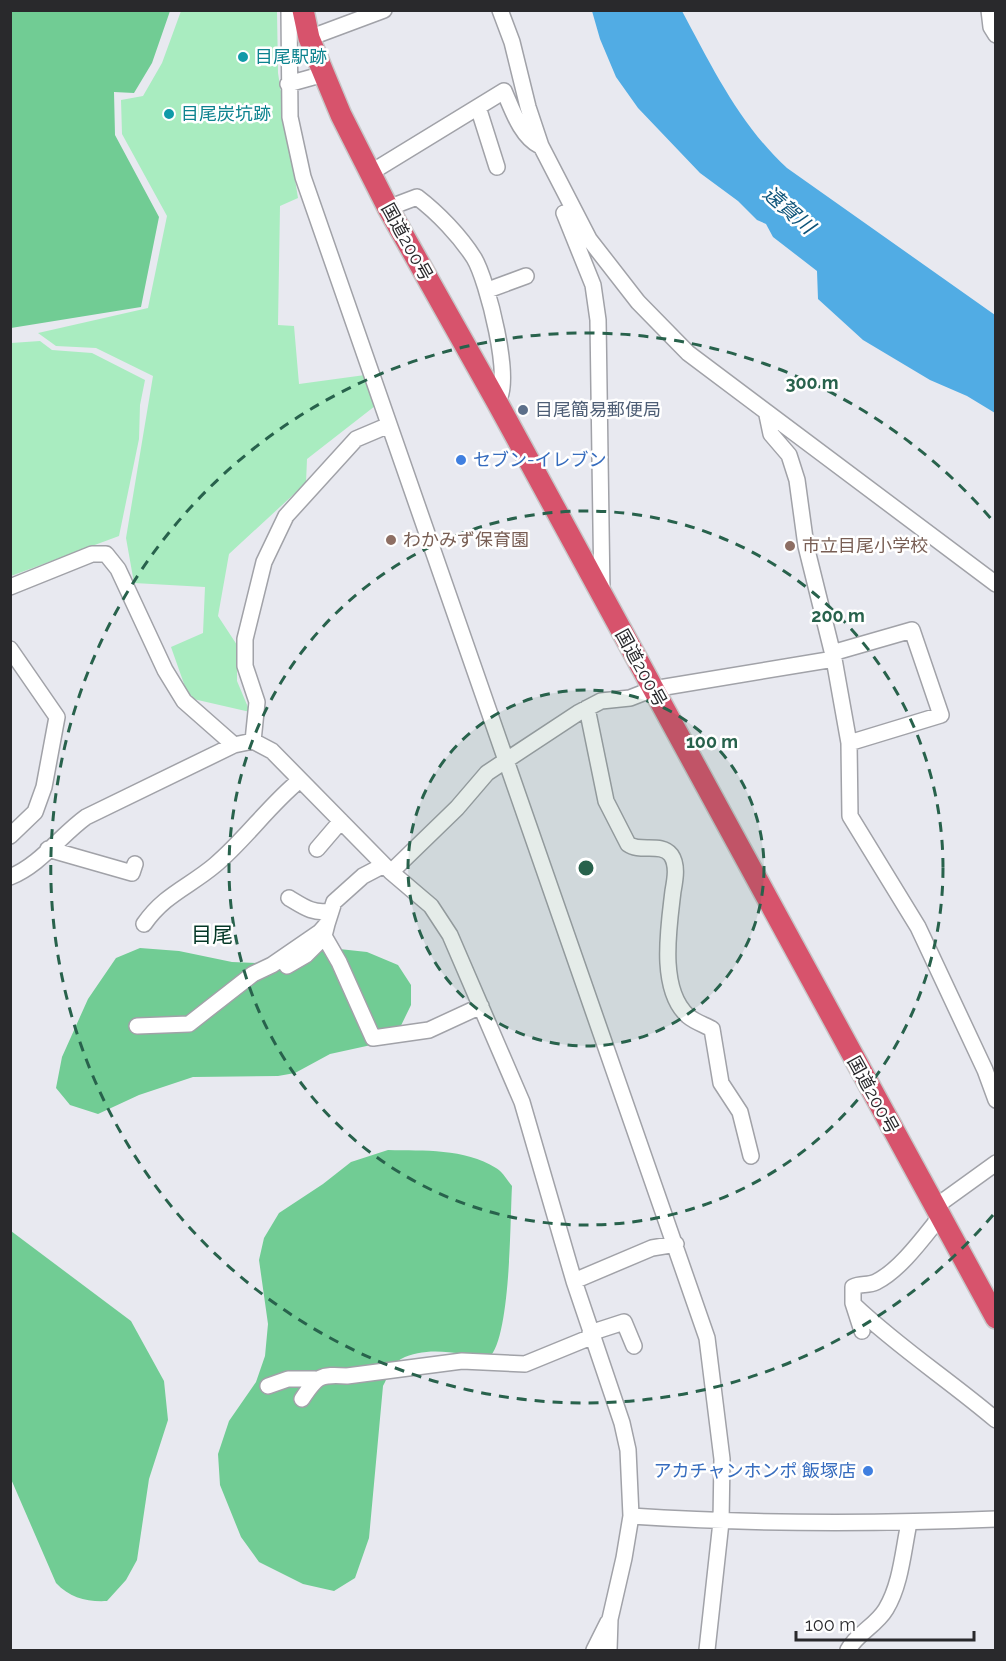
<svg xmlns="http://www.w3.org/2000/svg" width="1006" height="1661" viewBox="0 0 1006 1661" font-family="Raleway,'Noto Sans JP',sans-serif">
<style>
.green{fill:#a9ecc0}
.forest{fill:#71cc94}
.water{fill:#51ace4}
.lines{fill:none;stroke-linecap:round;stroke-linejoin:round}
.minor-casing{stroke:#a1a2a8;stroke-width:18}
.highway-casing{stroke:#c7c7c8;stroke-width:24}
.minor{stroke:#fff;stroke-width:15}
.highway{stroke:#d7536c;stroke-width:21}
.ring{fill:none;stroke:#28624c;stroke-width:3;stroke-dasharray:10 8}
.culture-dot{fill:#0f9aa8;stroke:#fff;stroke-width:2}
.service-dot{fill:#5c6f8a;stroke:#fff;stroke-width:2}
.shop-dot{fill:#3f7fe0;stroke:#fff;stroke-width:2}
.education-dot{fill:#8d6e63;stroke:#fff;stroke-width:2}
.labels{text-anchor:middle;stroke-width:5;stroke-linejoin:round;paint-order:stroke}
.culture-label{font-size:18px;fill:#0d838f;stroke:#fff;text-anchor:start}
.street-label{font-size:18px;fill:#29292c;stroke:#fff}
.service-label{font-size:18px;fill:#4e5e75;stroke:#fff;text-anchor:start}
.shop-label{font-size:18px;fill:#366cbe;stroke:#fff;text-anchor:start}
.education-label{font-size:18px;fill:#785e54;stroke:#fff;text-anchor:start}
.water-label{font-size:20px;font-style:italic;fill:#0d547a;stroke:#fff}
.quarter-label{font-size:21px;fill:#043726;stroke:#fff}
.centre{fill:#28624c;stroke:#fff;stroke-width:3}
.ring-label{font-size:18px;text-anchor:middle;font-weight:bold;fill:#28624c;stroke:#fff;stroke-width:5;stroke-linejoin:round;paint-order:stroke}
</style>
<rect width="100%" height="100%" fill="#e8e9f0"/>
<!-- green -->
<path class="green" d="M181,11H277L278,73L298,198L280,206L278,325L294,326L299,384L365,375L375,406L307,459L306,483L229,554L218,616L237,645V681L250,712L189,698L171,647L203,633L205,587L134,583L126,538L153,376L96,348L56,346L38,333L148,308L167,216L122,134L121,100L143,96L162,63Z
M40,341L52,350L92,353L145,380L140,405L139,439L119,536L11,576V343Z"/>
<!-- forest -->
<path class="forest" d="M11,10L170,11L152,63L134,93L114,92L115,135L159,217L141,307L11,328Z
M140,948L179,951L232,962L259,963L330,948L367,952L398,965L411,985V1005L394,1040L330,1054L295,1073L278,1076L193,1077L139,1095L98,1114L70,1105L56,1088L62,1057L88,999L116,958Z
M388,1150C424,1151 464,1148 496,1168C502,1171 507,1180 512,1186C510,1221 511,1337 489,1358C461,1354 427,1345 401,1359C392,1363 388,1377 383,1386L369,1538L355,1578L334,1591L303,1584L259,1562L241,1537L220,1485L218,1454L229,1421L256,1382L265,1356L268,1324L259,1260L264,1238L279,1213L323,1184L351,1162Z
M11,1231L131,1321L164,1381L168,1420L149,1479L137,1560L126,1580L107,1601C87,1602 70,1598 56,1583L11,1479Z"/>
<!-- water -->
<path class="water" d="M592,11H682C712,67 740,125 787,168L995,315V413L967,396L930,380L863,340L818,299L817,271L773,237L766,224L757,220L738,201L700,173L638,108L616,77L600,39Z"/>
<g class="lines">
<defs>
<path id="minor" d="M289,10L290,117L303,177L707,1338L722,1459L721,1522L707,1650
M500,10L512,42L528,107L541,146L589,239L638,302L688,353L996,584
M989,10L991,27L996,35
M309,38L384,10
M288,84L324,74
M478,107L497,167
M370,173L504,91C512,109 521,137 540,146
M388,208L417,197C438,213 460,236 474,258C487,279 514,384 497,402
M564,213L593,285L598,320L602,594
M488,290L526,276
M767,415L771,434L789,455L797,480L806,546L834,659L849,743L850,816L918,927L985,1070L996,1100
M10,587L92,554H106L118,569L165,670L184,701L234,745
M10,649L57,717L44,787L35,812L10,836
M832,653L912,630L941,715L849,743
M587,708L606,801L628,844C640,853 661,842 671,855C678,865 675,880 673,891C669,926 658,989 688,1016C695,1022 705,1025 712,1029L721,1083L740,1112L751,1156
M253,741L257,702L245,666V639L264,562L286,516L356,439L389,425
M48,849L132,873L135,864
M317,849L341,821
M391,872L457,808L487,773L578,713L601,701L630,698L653,689L834,659
M10,877C40,865 61,835 86,817L234,745L253,741L272,751L391,872L431,906L450,935L522,1102L574,1281L622,1423L628,1450L631,1516L624,1558L610,1619L609,1650
M289,898C304,907 313,914 330,911
M144,924C165,894 189,887 215,865C246,839 269,805 300,780
M327,924L324,936L339,962L373,1038L429,1030L481,1006
M287,966L306,955L322,939
M137,1026L189,1024L253,974L272,965L320,932L327,924L334,902L363,876L384,865
M935,1207L996,1163
M574,1281L652,1248L676,1244
M854,1305C898,1347 949,1380 996,1420
M862,1331L853,1303V1287C861,1283 868,1286 876,1282C900,1270 923,1238 940,1217
M590,1333L624,1322L634,1346
M268,1386L288,1379H315
M302,1399C317,1376 320,1374 347,1376L462,1361L525,1364L591,1337
M631,1516C752,1524 874,1524 996,1519
M594,1650L608,1622
M848,1650C857,1633 876,1626 886,1609C901,1584 903,1551 909,1523"/>
<path id="highway" d="M303,10L309,38L341,115L388,208L497,402L996,1318"/>
</defs>
<!-- minor casing -->
<use href="#minor" class="minor-casing"/>
<!-- highway casing -->
<use href="#highway" class="highway-casing"/>
<!-- minor -->
<use href="#minor" class="minor"/>
<!-- highway -->
<use href="#highway" class="highway"/>
</g>
<!-- distance rings -->
<circle cx="586" cy="868" r="178" fill="#28624c" fill-opacity=".12"/>
<g class="ring">
<circle cx="586" cy="868" r="178"/>
<circle cx="586" cy="868" r="357"/>
<path d="M993 1215A535 535 0 1 1 993 521"/>
</g>
<!-- markers -->
<g class="culture-dot">
<circle cx="243" cy="57" r="6"/>
<circle cx="169" cy="114" r="6"/>
</g>
<circle class="service-dot" cx="523" cy="410" r="6"/>
<g class="shop-dot">
<circle cx="461" cy="460" r="6"/>
<circle cx="868" cy="1471" r="6"/>
</g>
<g class="education-dot">
<circle cx="391" cy="540" r="6"/>
<circle cx="790" cy="546" r="6"/>
</g>
<g class="labels">
<!-- culture labels -->
<g class="culture-label">
<text x="255" y="63">目尾駅跡</text>
<text x="181" y="120">目尾炭坑跡</text>
</g>
<!-- street labels -->
<g class="street-label">
<text transform="translate(407 242) rotate(61)" y="6">国道200号</text>
<text transform="translate(641 668) rotate(61)" y="6">国道200号</text>
<text transform="translate(873 1095) rotate(61)" y="6">国道200号</text>
</g>
<!-- service labels -->
<g class="service-label">
<text x="535" y="416">目尾簡易郵便局</text>
</g>
<!-- shop labels -->
<g class="shop-label">
<text x="473" y="466">セブン-イレブン</text>
<text x="856" y="1477" text-anchor="end">アカチャンホンポ 飯塚店</text>
</g>
<!-- education labels -->
<g class="education-label">
<text x="403" y="546">わかみず保育園</text>
<text x="802" y="552">市立目尾小学校</text>
</g>
<!-- water labels -->
<g class="water-label">
<text transform="translate(789 210) rotate(41)" y="7">遠賀川</text>
</g>
<!-- quarter labels -->
<g class="quarter-label">
<text x="212" y="942">目尾</text>
</g>
</g>
<circle cx="586" cy="868" r="9" class="centre"/>
<g class="ring-label">
<text x="812" y="389">300 m</text>
<text x="838" y="622">200 m</text>
<text x="712" y="748">100 m</text>
</g>
<!-- border -->
<rect width="1006" height="1661" fill="none" stroke="#29292c" stroke-width="24"/>
<!-- scale -->
<path d="M796 1631v9h178v-9" fill="none" stroke="#29292c" stroke-width="3"/>
<text x="805" y="1631" font-size="18" fill="#29292c" stroke="#ffffff" stroke-width="4.5" paint-order="stroke">100 m</text>
</svg>
